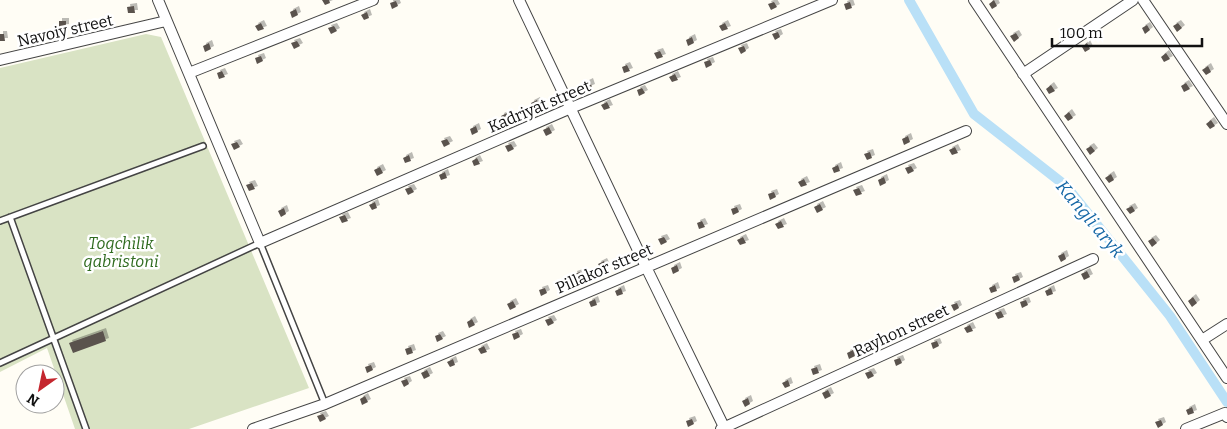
<svg xmlns="http://www.w3.org/2000/svg" width="1227" height="429" viewBox="0 0 1227 429" font-family="Bitter,serif">
<style>
.cemetery{fill:#d9e3c4}
.lines{fill:none;stroke-linecap:round;stroke-linejoin:round}
.canal{stroke:#b9e0f7;stroke-width:10}
.building{fill:#5a524d;filter:url(#shadow)}
.service-casing{stroke:#444;stroke-width:8}
.minor-casing{stroke:#444;stroke-width:12}
.service{stroke:#fff;stroke-width:5}
.minor{stroke:#fff;stroke-width:10}
.labels{text-anchor:middle;stroke-width:5;stroke-linejoin:round;paint-order:stroke}
.street-label{font-size:16px;fill:#111;stroke:#fff}
.park-label{font-size:16px;font-style:italic;fill:#2f6b1f;stroke:#fff}
.water-label{font-size:18px;font-style:italic;fill:#1768a6;stroke:#fff}
</style>
<defs>
<filter id="shadow"><feDropShadow dx="3" dy="-3" stdDeviation="0" flood-color="#0004"/></filter>
</defs>
<rect width="100%" height="100%" fill="#fffdf5"/>
<!-- cemetery -->
<path class="cemetery" d="M146,34L161,37L309,388L189,429H75L47,348L0,372V68Z"/>
<g class="lines">
<!-- canal -->
<path class="canal" d="M909,0L974,114L1066,186L1170,316L1227,402"/>
</g>
<!-- building -->
<path class="building" d="M322,0H329L330,3L325,5Z
M994,0L997,6L992,9L989,4Z
M396,1L398,6L392,9L390,3Z
M774,2L777,7L771,10L768,4Z
M850,2L852,8L846,10L844,4Z
M134,6L135,13H128L127,7Z
M296,9L298,15L292,18L290,12Z
M367,12L369,18L364,20L361,15Z
M59,21H66V27L59,28Z
M261,23L264,29L258,31L255,26Z
M725,23L728,29L722,31L719,26Z
M1178,23L1182,28L1177,32L1173,26Z
M1147,25L1150,30L1145,34L1142,28Z
M334,26L337,31L331,34L328,28Z
M778,32L780,37L775,40L772,34Z
M1016,33L1019,38L1014,42L1010,36Z
M0,34H4L5,41H0Z
M692,37L694,43L688,46L686,40Z
M297,41L300,46L294,49L291,43Z
M209,43L211,49L205,52L203,46Z
M1087,43L1090,49L1085,52L1082,47Z
M744,46L746,51L741,54L738,48Z
M660,51L663,57L657,59L654,53Z
M1166,53L1170,59L1164,62L1161,57Z
M261,56L263,61L257,64L255,58Z
M710,60L712,65L706,68L704,62Z
M627,65L630,71L624,73L622,67Z
M1208,66L1211,72L1206,75L1202,70Z
M222,71L225,77L219,79L217,73Z
M675,74L678,80L672,82L669,77Z
M590,81L592,87L587,89L584,84Z
M1186,83L1190,89L1184,92L1181,86Z
M1051,85L1055,91L1049,94L1046,89Z
M642,88L645,93L639,96L637,90Z
M537,100L539,106L533,109L531,103Z
M607,102L610,108L604,110L601,105Z
M1069,112L1073,118L1068,121L1064,116Z
M507,113L509,119L503,122L501,116Z
M1211,120L1215,126L1210,129L1206,124Z
M476,126L478,132L472,135L470,129Z
M549,127L552,133L546,136L543,130Z
M908,136L910,142L904,145L902,139Z
M447,139L450,144L444,147L441,141Z
M237,142L240,147L234,150L231,144Z
M511,144L514,149L508,152L505,146Z
M1091,146L1095,151L1090,155L1086,149Z
M955,147L958,153L952,155L949,150Z
M870,152L872,158L867,160L864,154Z
M409,155L411,161L405,163L403,158Z
M477,158L480,164L474,166L472,161Z
M838,165L840,171L834,173L832,168Z
M911,166L914,171L908,174L905,168Z
M380,167L383,173L377,176L374,170Z
M445,172L447,178L441,180L439,175Z
M1111,174L1114,180L1109,183L1105,178Z
M884,177L886,183L880,186L878,180Z
M804,179L807,185L801,187L798,182Z
M252,183L255,189L249,191L246,185Z
M411,187L414,192L408,195L405,189Z
M859,188L862,194L856,196L853,190Z
M774,192L776,197L770,200L768,194Z
M375,202L377,208L372,210L369,205Z
M820,204L823,210L817,213L814,207Z
M1132,206L1135,211L1130,214L1126,209Z
M737,207L739,212L733,215L731,209Z
M284,208L286,214L281,217L278,211Z
M345,215L348,221L342,223L339,217Z
M702,221L705,227L699,229L697,223Z
M781,221L784,227L778,229L775,224Z
M664,237L667,242L661,245L658,239Z
M743,237L746,243L740,245L737,240Z
M1153,238L1157,243L1152,247L1148,241Z
M1064,253L1066,259L1061,262L1058,256Z
M604,261L607,267L601,269L598,264Z
M677,265L679,271L673,274L671,268Z
M1087,271L1090,277L1084,280L1081,274Z
M580,272L582,278L576,280L574,274Z
M1018,275L1020,280L1014,283L1012,277Z
M995,285L997,291L991,293L989,288Z
M545,288L547,293L541,296L539,290Z
M621,288L623,294L617,296L615,291Z
M1051,288L1053,294L1047,296L1045,291Z
M1193,297L1197,303L1192,307L1188,301Z
M595,299L597,305L591,307L589,302Z
M1026,300L1028,305L1022,308L1020,302Z
M513,301L516,307L510,310L507,304Z
M957,303L959,308L954,311L951,305Z
M1001,311L1004,317L998,319L995,313Z
M551,318L554,323L548,326L545,320Z
M472,319L475,325L469,328L467,322Z
M918,320L921,326L915,329L912,323Z
M970,325L973,331L967,333L964,328Z
M103,331L106,341L73,353L69,343Z
M518,332L520,337L514,340L512,334Z
M890,333L893,339L887,342L884,336Z
M440,334L443,339L437,342L435,336Z
M937,341L939,346L933,349L931,343Z
M484,346L487,352L481,354L478,349Z
M411,347L413,353L407,355L405,349Z
M853,350L855,356L849,359L847,353Z
M900,358L902,363L896,366L894,360Z
M453,359L455,365L450,367L447,362Z
M371,365L373,370L367,373L365,367Z
M817,367L819,373L813,375L811,369Z
M427,370L430,376L424,379L421,373Z
M871,371L874,376L868,379L865,373Z
M407,379L409,384L404,387L401,381Z
M788,380L790,386L785,388L782,383Z
M828,390L831,396L825,399L822,393Z
M365,396L368,402L362,405L360,399Z
M748,398L750,404L745,407L742,401Z
M1192,407L1194,413L1188,415L1186,410Z
M323,414L326,419L320,422L317,416Z
M692,419L694,424L688,427L686,421Z
M1161,420L1163,425L1158,428L1155,422Z"/>
<g class="lines">
<defs>
<path id="service" d="M10,217L86,429
M0,221L203,146
M0,363L260,243L325,404"/>
<path id="minor" d="M158,0L260,243L571,108L832,0
M519,0L646,267L725,429
M974,0L1227,378
M1143,0L1227,124
M0,60L166,21
M189,73L373,0
M1023,74L1133,0
M1202,340L1227,324
M253,429L325,404L966,131
M721,429L1093,259
M1186,429L1225,413L1227,417"/>
</defs>
<!-- service casing -->
<use href="#service" class="service-casing"/>
<!-- minor casing -->
<use href="#minor" class="minor-casing"/>
<!-- service -->
<use href="#service" class="service"/>
<!-- minor -->
<use href="#minor" class="minor"/>
</g>
<g class="labels">
<!-- street labels -->
<g class="street-label">
<text transform="translate(65 30) rotate(-13)" y="6">Navoiy street</text>
<text transform="translate(539 106) rotate(-23)" y="6">Kadriyat street</text>
<text transform="translate(604 268) rotate(-23)" y="6">Pillakor street</text>
<text transform="translate(901 330) rotate(-25)" y="6">Rayhon street</text>
</g>
<!-- park labels -->
<g class="park-label">
<text x="121" y="249">Toqchilik<tspan x="121" dy="18">qabristoni</tspan></text>
</g>
<!-- water labels -->
<g class="water-label">
<text transform="translate(1090 219) rotate(50)" y="6">Kangli aryk</text>
</g>
</g>
<!-- north arrow -->
<g transform="translate(40 389) rotate(213)"><circle r="24" fill="#ffffff" stroke="#a0a0a0"/>
<path d="M0-4L9 19L0 12L-9 19Z" fill="#c4262e"/>
<text y="-8" font-size="14" font-weight="bold" text-anchor="middle" fill="#111111">N</text>
</g>
<!-- scale -->
<path d="M1052 38v8h150v-8" fill="none" stroke="#111111" stroke-width="2.5"/>
<text x="1060" y="38" font-size="15" fill="#111111" stroke="#ffffff" stroke-width="4" paint-order="stroke">100 m</text>
</svg>
